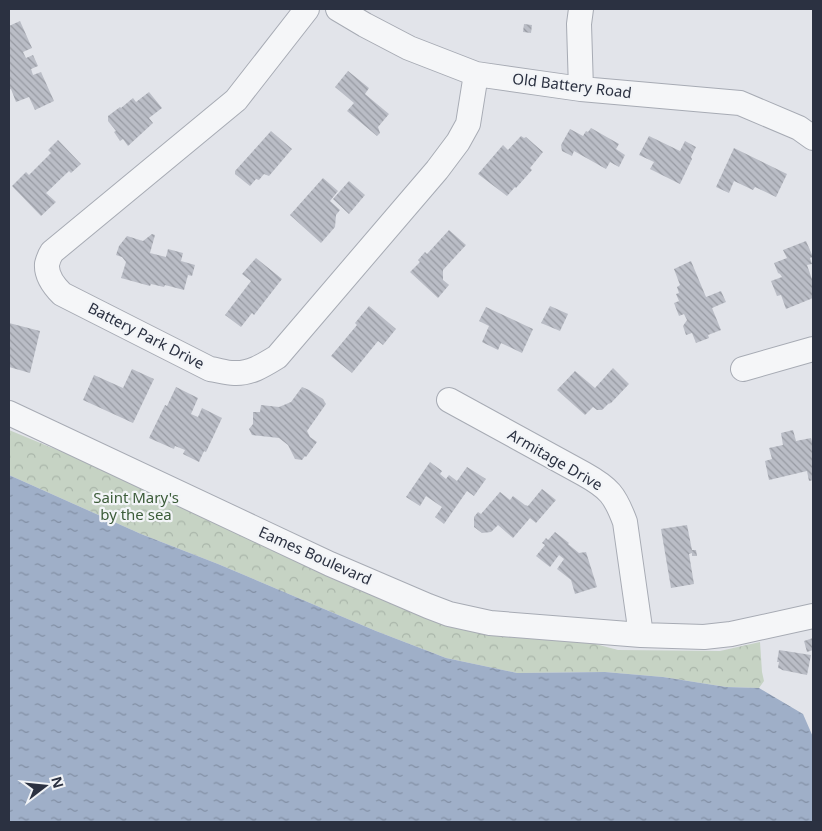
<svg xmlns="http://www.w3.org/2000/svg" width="822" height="831" viewBox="0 0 822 831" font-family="'Noto Sans',sans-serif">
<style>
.forest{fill:url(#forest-crowns)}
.water{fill:url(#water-ripples)}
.building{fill:url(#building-back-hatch)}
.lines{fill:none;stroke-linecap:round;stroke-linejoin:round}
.minor-casing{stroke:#a7abb4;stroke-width:26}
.minor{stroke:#f5f6f8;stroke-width:24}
.labels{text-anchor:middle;stroke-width:4.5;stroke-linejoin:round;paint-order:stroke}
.street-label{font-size:15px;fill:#2b3141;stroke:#f2f4f7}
.park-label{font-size:15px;fill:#3c5c39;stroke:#f2f4f7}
</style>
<defs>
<pattern id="forest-crowns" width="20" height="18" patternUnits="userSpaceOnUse" patternTransform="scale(1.25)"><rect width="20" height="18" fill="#c6d3c4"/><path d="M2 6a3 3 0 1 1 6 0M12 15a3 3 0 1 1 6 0" fill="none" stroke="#aab6aa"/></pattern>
<pattern id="water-ripples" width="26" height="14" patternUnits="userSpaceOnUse" patternTransform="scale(1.25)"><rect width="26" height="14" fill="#9fafc8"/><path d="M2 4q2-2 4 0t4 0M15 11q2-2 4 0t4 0" fill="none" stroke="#828fa4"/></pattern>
<pattern id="building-back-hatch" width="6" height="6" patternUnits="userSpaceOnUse" patternTransform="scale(1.25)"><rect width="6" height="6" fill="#babdc6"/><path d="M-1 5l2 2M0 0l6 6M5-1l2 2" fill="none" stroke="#979aa2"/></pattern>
</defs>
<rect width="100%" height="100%" fill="#e2e4ea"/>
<!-- forest -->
<path class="forest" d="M9,430L50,447L109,469L329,567L588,642L618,650L720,651L760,642L762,672L764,681L759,688L726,687L663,677L605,672L517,673L446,658L376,631L218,564L141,534L9,475Z"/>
<!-- water -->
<path class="water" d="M9,475L141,534L218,564L376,631L446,658L517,673L605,672L663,677L726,687L759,688L803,714L813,737V822H9Z"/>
<!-- building -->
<path class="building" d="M20,21L32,48L23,52L26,58L33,55L38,66L31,69L33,75L41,72L54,101L35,110L29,97L16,102L11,89L9,90V26Z
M524,24L532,25L531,33L523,32Z
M348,71L369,88L365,94L389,114L378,127L380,133L377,136L347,111L354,103L335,87Z
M149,92L162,108L149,118L153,123L128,146L123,139L120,141L114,132L116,131L108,121V116L120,107L121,108L133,98L136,102Z
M591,128L619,144L616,149L625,155L619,167L610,162L606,169L574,151L572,156L562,151L561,145L570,129L583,136L586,131L588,132Z
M271,131L292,149L269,176L264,174L259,180L256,179L250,186L235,174V171Z
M521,136L524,138L526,137L543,152L530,168L532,170L516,188L515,187L507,196L478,174L503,145L508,150Z
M649,136L680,151L685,141L696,147L691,157L692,159L680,184L650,169L654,162L639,155Z
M58,140L81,164L71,173L69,171L46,193L56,202L41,216L12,186L26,172L29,175L51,153L48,150Z
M734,148L787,174L776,197L755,187L753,190L734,181L729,193L716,187Z
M323,178L338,191L330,201L340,210L336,215L335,227L321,243L290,215Z
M349,181L365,195L349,214L333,199Z
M449,230L466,245L443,270V280L449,285L438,298L410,272L420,262L418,260L425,252L427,254Z
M152,234L155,235L150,253L166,257L168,249L183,253L181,261L195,265L192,276L188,275L184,290L165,285L164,287L151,284L150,286L121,278L126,262L122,257L116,255L119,246L127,236L143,241Z
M806,241L813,257L810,258L812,264L807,265L813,282V298L786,309L781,295L777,296L771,281L782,277L780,274L778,273L774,263L787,258L783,250Z
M256,258L282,279L254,315L252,313L241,327L225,315L251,281L242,274Z
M691,261L706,297L721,291L726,302L712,308L721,330L708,335L709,338L696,343L692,333L686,335L683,326L687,320L684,314L679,316L674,303L679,301L676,294L679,293L677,287L680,285L674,269Z
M369,306L396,329L383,345L378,341L352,373L331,356L357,325L355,323Z
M550,306L568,314L560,331L541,323Z
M486,307L533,329L522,353L501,343L498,350L482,342L489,326L479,321Z
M9,323L40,331L30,373L9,367Z
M613,368L629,384L611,403L608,404L602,410H597L593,407L585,415L557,390L575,371L595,388Z
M132,369L154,379L133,423L83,400L94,375L123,388Z
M176,387L198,398L191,414L198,417L202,408L222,418L206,452L204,451L199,462L183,454L185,450L175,446L174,449L149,438L165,405L167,406Z
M302,387L309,390L323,399L326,404L307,431L310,437L317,442L306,457L305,456L302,460L295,459L288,445L279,438L252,435L249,429L253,424V412H260L261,405L279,407L291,402Z
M793,430L796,441L811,438L813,445V480L809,481L807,471L769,480L765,461L772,459L769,448L783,445L781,433Z
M430,462L442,471L440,474L446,479L449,475L457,481L467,467L486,479L474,496L467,491L444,524L435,517L442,507L426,496L420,506L406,497Z
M542,489L556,500L536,523L530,518L513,538L498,525L491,532L482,533L474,527V517L478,512L481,514L500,492L510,500L513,496L525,505L528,506Z
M687,525L692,550H696L697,556H692V553L689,554L694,584L671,588L661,529Z
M555,532L569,543L568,544L579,553L586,552L597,587L575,594L571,580L557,569L564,559L559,555L550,567L536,556L545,545L542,543L546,538L548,540Z
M813,638V650L807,652L804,641Z
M779,650L811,655L807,675L782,670L781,669L778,668L779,662H777Z"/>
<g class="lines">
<defs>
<path id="minor" d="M307,9L236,100L52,252C50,255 48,260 47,264C46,276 54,286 62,294L210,369C218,370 226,373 234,373C250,374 264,365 277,357L437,170L458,142L468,124L476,74
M338,9L365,25L409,48L476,74L581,89L740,103L799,128L813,138
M581,9L579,24L581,89
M743,369L813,349
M449,400L584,474C609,488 615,495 625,522L641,635
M9,413L330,564L428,606L449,614L490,623L641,635L704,637L731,634L813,616"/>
</defs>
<!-- minor casing -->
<use href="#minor" class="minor-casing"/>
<!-- minor -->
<use href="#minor" class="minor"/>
</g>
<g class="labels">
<!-- street labels -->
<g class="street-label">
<text transform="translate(572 86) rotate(7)" y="5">Old Battery Road</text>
<text transform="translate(146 336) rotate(27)" y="5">Battery Park Drive</text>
<text transform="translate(555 460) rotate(30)" y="5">Armitage Drive</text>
<text transform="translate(315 556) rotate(24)" y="5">Eames Boulevard</text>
</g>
<!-- park labels -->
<g class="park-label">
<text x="136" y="503">Saint Mary's<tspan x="136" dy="17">by the sea</tspan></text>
</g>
</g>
<!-- border -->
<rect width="822" height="831" fill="none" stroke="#2b3141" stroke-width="20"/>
<!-- north arrow -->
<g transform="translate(45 786) rotate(74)" stroke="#f2f4f7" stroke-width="4" paint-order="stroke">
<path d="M0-4L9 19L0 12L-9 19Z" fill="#2b3141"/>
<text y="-8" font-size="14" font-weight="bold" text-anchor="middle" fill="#2b3141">N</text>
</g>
</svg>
